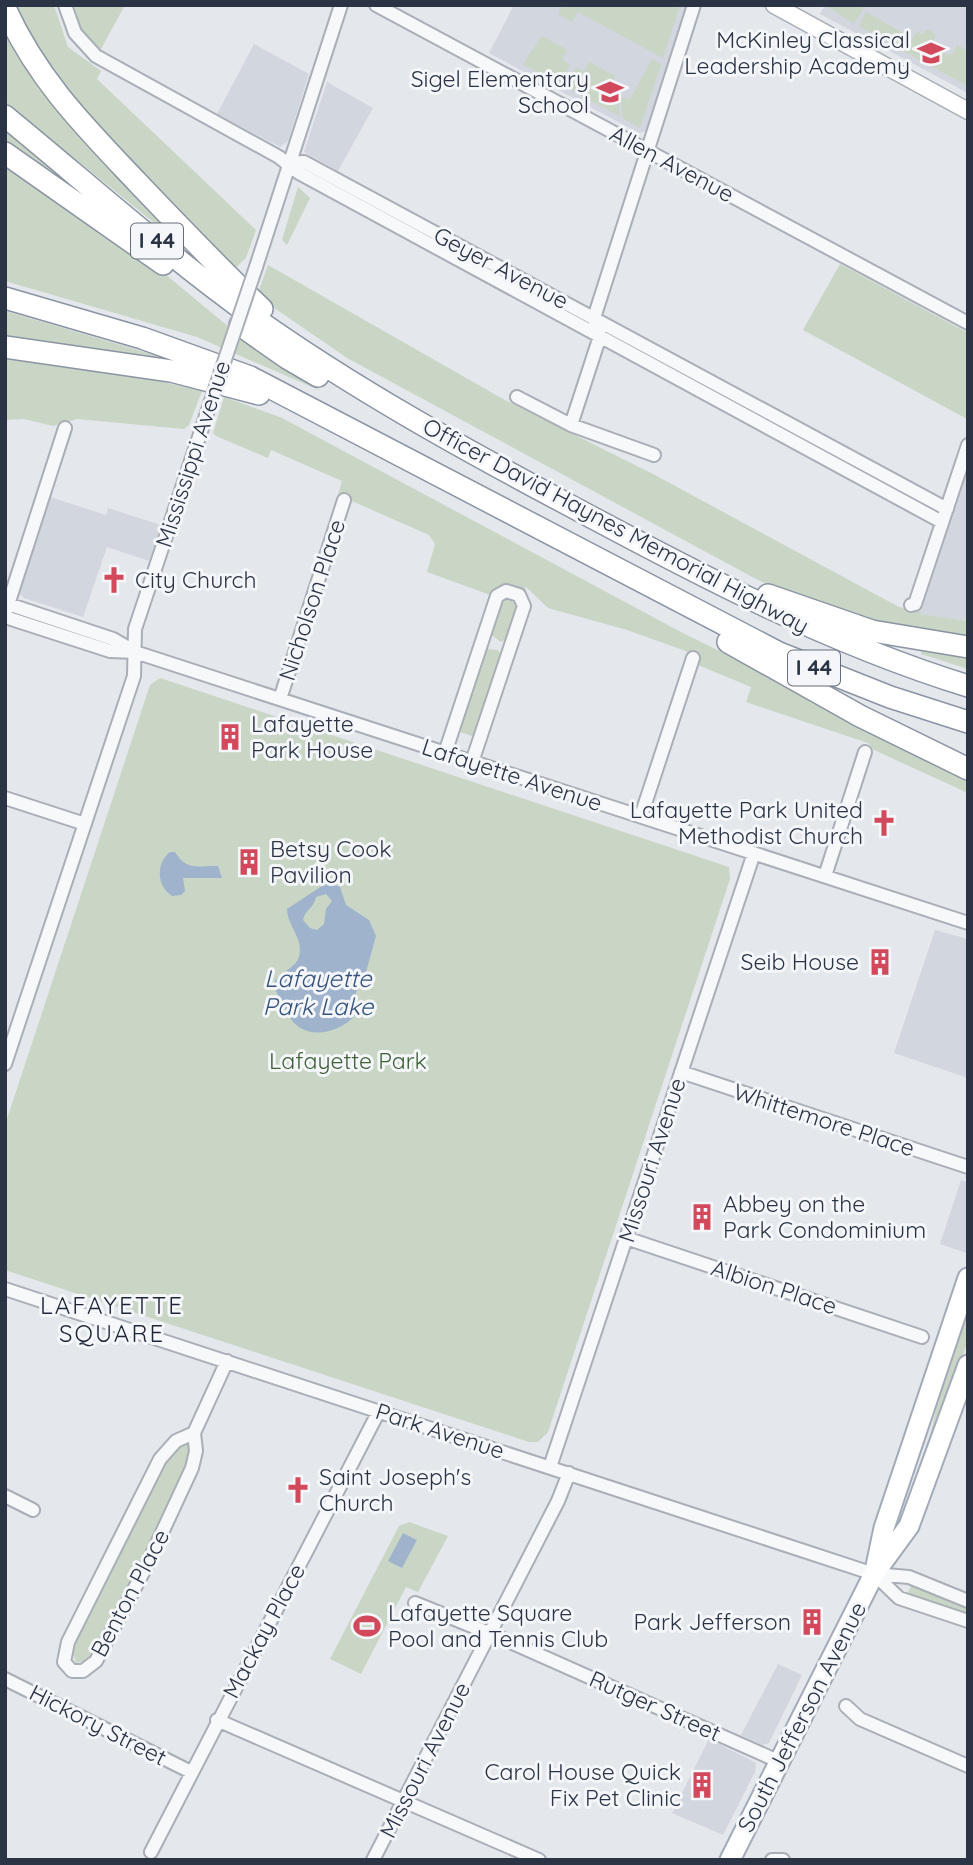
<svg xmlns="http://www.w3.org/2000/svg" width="973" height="1865" viewBox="0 0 973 1865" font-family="Quicksand,sans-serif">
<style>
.built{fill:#d2d6de}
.green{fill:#c9d6c5}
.water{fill:#9fb4cc;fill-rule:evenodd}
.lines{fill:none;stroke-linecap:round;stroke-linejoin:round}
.minor-casing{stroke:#a9aeb7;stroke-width:16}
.secondary-casing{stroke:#a9aeb7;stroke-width:19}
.primary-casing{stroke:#a3abb8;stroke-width:23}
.motorway-casing{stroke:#8b94a3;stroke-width:24}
.minor{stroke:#f7f8fa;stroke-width:12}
.secondary{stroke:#fff;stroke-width:16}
.primary{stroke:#fff;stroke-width:19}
.motorway{stroke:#fff;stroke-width:21}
.minor-bridge-casing{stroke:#a9aeb7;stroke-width:16;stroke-linecap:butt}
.minor-bridge{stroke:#f7f8fa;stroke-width:12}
.labels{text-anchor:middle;stroke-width:6;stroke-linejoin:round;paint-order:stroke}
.shield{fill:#f4f6f9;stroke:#676e7b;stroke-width:2}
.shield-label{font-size:21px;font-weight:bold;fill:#2b3445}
.poi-label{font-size:23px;fill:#2b3445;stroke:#f4f6f9;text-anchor:end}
.street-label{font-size:23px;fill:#2b3445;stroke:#f4f6f9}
.park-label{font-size:23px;fill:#3f6138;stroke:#f4f6f9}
.water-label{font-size:24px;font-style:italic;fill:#34527a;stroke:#f4f6f9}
.neighbourhood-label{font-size:24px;letter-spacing:2px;fill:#1d2536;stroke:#f4f6f9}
</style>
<rect width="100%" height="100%" fill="#e4e7ec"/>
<!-- built -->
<path class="built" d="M514,5H687L646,131L639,133L489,53Z
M825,5H968V93L820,14Z
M254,44L309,74L288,141L280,147L217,114Z
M327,82L373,108L338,171L304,152Z
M968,471V621L919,614L921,611Z
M50,497L106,515L108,508L161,525L149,561L107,547L83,617L24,598L20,594Z
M935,930L968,939V1078L894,1053Z
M961,1180L968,1182L966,1253L940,1244Z
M778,1664L802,1675L769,1743L762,1745L741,1735Z
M709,1739L756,1763L755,1772L723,1835L672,1813Z"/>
<!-- green -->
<path class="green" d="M12,5H54L68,47L101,71L97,79L256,230L246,258L231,272L51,78Z
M74,5H125L101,49L82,35Z
M563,5H680L663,58L578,12L572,22L558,14Z
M825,5H865L854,24Z
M866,12L903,33L896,47L859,26Z
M927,29L936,35L932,44L945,54L952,55L957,45L968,51V86L903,51L917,31L923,34Z
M5,33L39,89L182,241L179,243L5,102Z
M542,36L567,50L562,59L570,65L560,84L523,64Z
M652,59L661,64L640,128L623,118L620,97L630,99Z
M589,62L615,76L609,88L617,92L620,116L565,87L576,67L584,72Z
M5,127L78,186L75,192L5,144Z
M5,160L147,259L224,323L321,391L197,337L5,281Z
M298,187L310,198L287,245L282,240Z
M840,264L968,333L967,419L803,330Z
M268,265L503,399L653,474L899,607L921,611L920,614L968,621V637C893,630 823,610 756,579L347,358L257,296Z
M5,311L158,356L177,362L5,343Z
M5,352L86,364L202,391L189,425L184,429L77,419L53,426L24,419L5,420Z
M224,397L282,418L681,632L968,775V793L874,750L868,743L746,702L751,687L698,665L694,654L627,630L548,608L525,586L530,604L523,591L493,596L427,572L435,544L429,535L338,495L342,481L271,450L268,458L216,436L213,433Z
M507,598L518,605L508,638L501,642L490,634L501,603Z
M922,648L968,655V669L921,654Z
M487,649L498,650L502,658L474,737L458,731L483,652Z
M160,678L729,867L730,879L548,1432L538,1442H529L5,1270V1125L150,685Z
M968,1303V1340L922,1476L900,1520L930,1436L941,1387Z
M186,1443L190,1446L192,1456L158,1534L95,1650L84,1661L76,1663L71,1648L165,1460L176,1447Z
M409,1522L448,1536L418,1592L406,1587L361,1674L330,1659L399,1526Z
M911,1585L968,1609V1614L908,1593Z"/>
<!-- water -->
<path class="water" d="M170,852H175C187,872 199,865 218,866L222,878H183L185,891L181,895L172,896C156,886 156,863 170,852Z
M328,882L340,887L346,905L369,920L376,936L363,983L356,992L355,1015C343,1030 316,1039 299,1027C290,1021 287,1012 283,1004C279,996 275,992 274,983C280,971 293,970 298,959C306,940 287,927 287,909ZM326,894L332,901L326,909L324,924L317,930L310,928L303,920C305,910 314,908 316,897Z
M403,1533L417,1540L402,1568L388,1561Z"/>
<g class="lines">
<defs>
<path id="minor" d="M65,5L75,33L96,56L279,157L299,173L942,522
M376,5L968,323
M290,163L304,162L947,509
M256,267L341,5
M517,397L571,425L654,455
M571,425L600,336L594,318L694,5
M5,603L113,639L135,652L968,923
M911,605L915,604L968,445
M5,614L65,428
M5,617L110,651L135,652
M280,699L344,500
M445,753L497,596L506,591L519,595L524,606L472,762
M5,798L85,824
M641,816L693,658
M825,876L865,752
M5,1064L134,676L135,629L207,413
M681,1072L968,1167
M626,1238L922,1337
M5,1289L874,1574L909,1577L968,1601
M194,1433L176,1441L160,1459L68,1642L64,1662L72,1671H83L96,1661L147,1565L192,1468L196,1451L194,1433L227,1361
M550,1467L754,853
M5,1496L33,1510
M874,1574L899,1598L968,1621
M415,1603L499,1637L778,1761
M5,1679L191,1772
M846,1706L860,1719L968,1766
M217,1720L539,1860
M151,1852L379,1411
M373,1860L558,1501L569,1473
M772,1860H783"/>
<path id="secondary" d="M774,5L968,111"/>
<path id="primary" d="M876,1566L884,1528L968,1278
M730,1860L874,1574L909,1526L968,1365"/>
<path id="motorway" d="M5,8C38,80 83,125 137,182C178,225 219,268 262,309
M5,116C88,184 169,257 256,319C355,389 460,447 567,504C697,574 826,642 968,686
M5,153L163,264
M5,298L142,338L250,377L779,653L890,697L968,722
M240,325L287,358L318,376
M5,347L171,371L259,394
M768,595L872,631L968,647
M728,642L860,716L968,769"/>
</defs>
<!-- minor casing -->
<use href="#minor" class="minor-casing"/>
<!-- secondary casing -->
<use href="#secondary" class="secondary-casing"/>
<!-- primary casing -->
<use href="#primary" class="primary-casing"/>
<!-- motorway casing -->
<use href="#motorway" class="motorway-casing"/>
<!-- minor -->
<use href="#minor" class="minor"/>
<!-- secondary -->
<use href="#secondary" class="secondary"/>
<!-- primary -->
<use href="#primary" class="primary"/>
<!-- motorway -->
<use href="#motorway" class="motorway"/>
<defs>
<path id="minor-bridge" d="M207,413L256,267"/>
</defs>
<!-- minor-bridge casing -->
<use href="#minor-bridge" class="minor-bridge-casing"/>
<!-- minor-bridge -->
<use href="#minor-bridge" class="minor-bridge"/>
</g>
<!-- icons -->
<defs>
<symbol id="school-bare" viewBox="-9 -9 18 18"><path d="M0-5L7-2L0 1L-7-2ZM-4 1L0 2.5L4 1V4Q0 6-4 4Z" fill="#d1495b" stroke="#f4f6f9" stroke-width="2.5" paint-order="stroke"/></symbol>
<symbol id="church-bare" viewBox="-9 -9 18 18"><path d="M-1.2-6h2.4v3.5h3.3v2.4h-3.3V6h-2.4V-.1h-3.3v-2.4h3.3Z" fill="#d1495b" stroke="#f4f6f9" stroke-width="2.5" paint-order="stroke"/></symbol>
<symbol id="building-bare" viewBox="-9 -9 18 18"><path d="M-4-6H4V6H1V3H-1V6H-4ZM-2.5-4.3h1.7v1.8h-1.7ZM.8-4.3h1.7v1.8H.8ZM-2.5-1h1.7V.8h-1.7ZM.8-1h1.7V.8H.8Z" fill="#d1495b" stroke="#f4f6f9" stroke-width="2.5" paint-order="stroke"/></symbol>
<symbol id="stadium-bare" viewBox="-9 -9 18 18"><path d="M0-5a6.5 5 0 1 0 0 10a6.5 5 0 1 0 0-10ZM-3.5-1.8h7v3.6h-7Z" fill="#d1495b" stroke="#f4f6f9" stroke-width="2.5" paint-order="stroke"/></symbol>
</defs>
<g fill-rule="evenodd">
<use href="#school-bare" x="912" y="34" width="38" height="38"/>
<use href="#school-bare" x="591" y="73" width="38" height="38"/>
<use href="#church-bare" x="95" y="561" width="38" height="38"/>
<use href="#building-bare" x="211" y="718" width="38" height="38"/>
<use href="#church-bare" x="865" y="804" width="38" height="38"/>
<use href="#building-bare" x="230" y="843" width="38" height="38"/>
<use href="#building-bare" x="861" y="943" width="38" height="38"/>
<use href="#building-bare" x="683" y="1198" width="38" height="38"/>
<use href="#church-bare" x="279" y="1471" width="38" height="38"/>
<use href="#building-bare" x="793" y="1603" width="38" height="38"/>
<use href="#stadium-bare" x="348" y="1607" width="38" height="38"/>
<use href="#building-bare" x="683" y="1766" width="38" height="38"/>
</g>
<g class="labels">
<!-- shield labels -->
<g class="shield">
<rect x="131" y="223.5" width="52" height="35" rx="5"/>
<rect x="788" y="650.5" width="52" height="35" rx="5"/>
</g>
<g class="shield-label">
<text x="157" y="248">I 44</text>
<text x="814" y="675">I 44</text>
</g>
<!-- poi labels -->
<g class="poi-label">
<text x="910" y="48">McKinley Classical<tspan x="910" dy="26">Leadership Academy</tspan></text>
<text x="589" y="87">Sigel Elementary<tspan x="589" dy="26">School</tspan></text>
<text x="135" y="588" text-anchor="start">City Church</text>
<text x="251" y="732" text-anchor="start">Lafayette<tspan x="251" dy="26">Park House</tspan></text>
<text x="863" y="818">Lafayette Park United<tspan x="863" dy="26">Methodist Church</tspan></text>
<text x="270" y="857" text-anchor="start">Betsy Cook<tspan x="270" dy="26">Pavilion</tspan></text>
<text x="859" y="970">Seib House</text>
<text x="723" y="1212" text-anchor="start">Abbey on the<tspan x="723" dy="26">Park Condominium</tspan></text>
<text x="319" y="1485" text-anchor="start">Saint Joseph's<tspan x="319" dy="26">Church</tspan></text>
<text x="388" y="1621" text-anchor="start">Lafayette Square<tspan x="388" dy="26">Pool and Tennis Club</tspan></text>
<text x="791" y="1630">Park Jefferson</text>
<text x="681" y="1780">Carol House Quick<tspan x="681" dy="26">Fix Pet Clinic</tspan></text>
</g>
<!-- street labels -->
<g class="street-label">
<text transform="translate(672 164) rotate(28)" y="8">Allen Avenue</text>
<text transform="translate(501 268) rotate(28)" y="8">Geyer Avenue</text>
<text transform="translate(193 454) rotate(-72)" y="8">Mississippi Avenue</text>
<text transform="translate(616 526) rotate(28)" y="8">Officer David Haynes Memorial Highway</text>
<text transform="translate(312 600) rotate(-72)" y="8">Nicholson Place</text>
<text transform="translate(512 775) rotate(18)" y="8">Lafayette Avenue</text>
<text transform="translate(824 1120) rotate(18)" y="8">Whittemore Place</text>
<text transform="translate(652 1160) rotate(-72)" y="8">Missouri Avenue</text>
<text transform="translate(774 1287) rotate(18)" y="8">Albion Place</text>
<text transform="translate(440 1431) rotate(18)" y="8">Park Avenue</text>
<text transform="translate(130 1593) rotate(-62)" y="8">Benton Place</text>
<text transform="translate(264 1631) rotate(-62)" y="8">Mackay Place</text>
<text transform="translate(655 1706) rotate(24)" y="8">Rutger Street</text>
<text transform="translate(802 1717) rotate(-63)" y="8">South Jefferson Avenue</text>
<text transform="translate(98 1725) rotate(27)" y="8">Hickory Street</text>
<text transform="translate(425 1760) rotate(-63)" y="8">Missouri Avenue</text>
</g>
<!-- park labels -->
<g class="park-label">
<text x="348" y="1069">Lafayette Park</text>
</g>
<!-- water labels -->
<g class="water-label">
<text x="318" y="987">Lafayette<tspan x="318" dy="28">Park Lake</tspan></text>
</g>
<!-- neighbourhood labels -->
<g class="neighbourhood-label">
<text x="112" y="1314">LAFAYETTE<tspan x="112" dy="28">SQUARE</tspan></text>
</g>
</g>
<!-- border -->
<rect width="973" height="1865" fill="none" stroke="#2b3445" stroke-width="14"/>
</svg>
